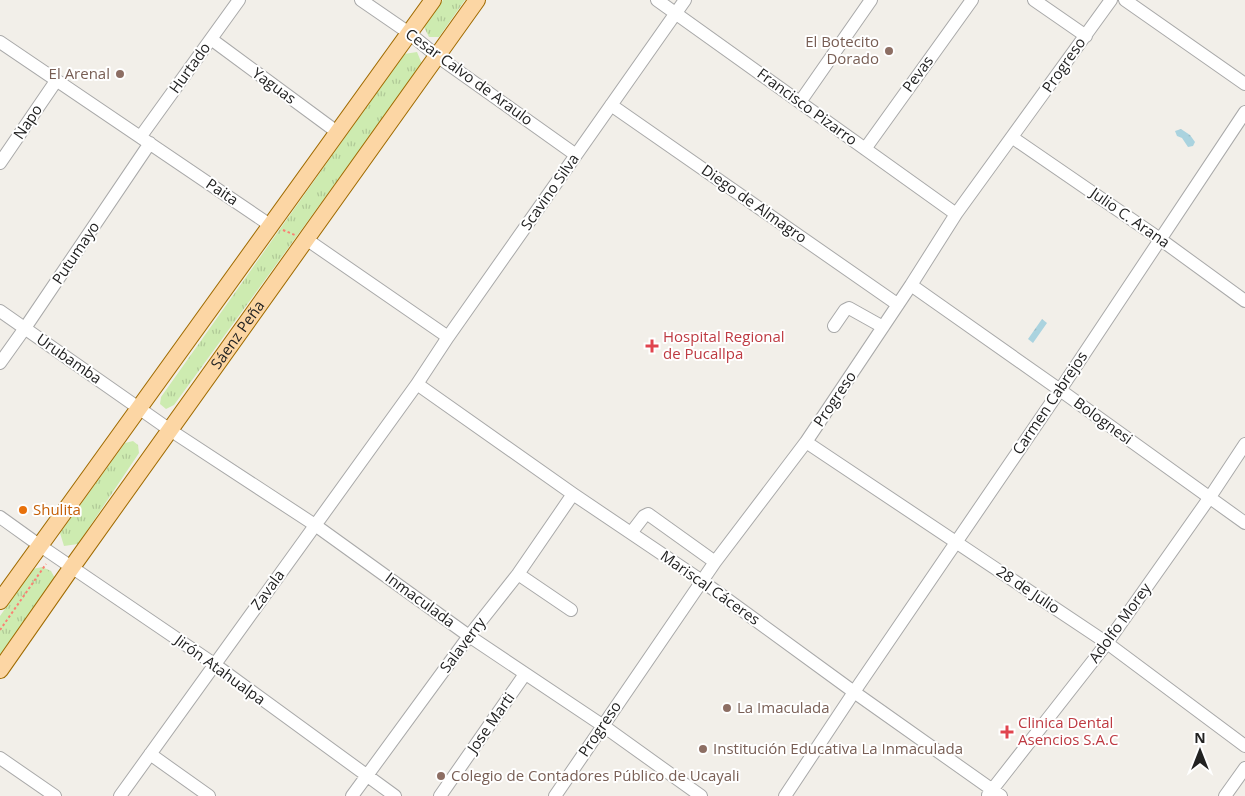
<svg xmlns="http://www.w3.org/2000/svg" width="1245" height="796" viewBox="0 0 1245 796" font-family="'Open Sans',sans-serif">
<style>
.grass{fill:url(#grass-tufts)}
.water{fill:url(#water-ripples)}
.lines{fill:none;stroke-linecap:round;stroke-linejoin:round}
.minor-casing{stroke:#a9a9a9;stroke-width:14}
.major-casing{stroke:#a06b00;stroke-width:18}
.path{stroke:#fa8072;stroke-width:2;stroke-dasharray:2.5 2.5;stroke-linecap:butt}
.minor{stroke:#fff;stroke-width:12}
.major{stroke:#fcd6a4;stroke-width:16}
.education-dot{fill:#8d6e63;stroke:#fff;stroke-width:2}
.health-dot{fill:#e0444e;stroke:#fff;stroke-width:2}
.food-dot{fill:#e8710a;stroke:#fff;stroke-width:2}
.labels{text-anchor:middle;stroke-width:4;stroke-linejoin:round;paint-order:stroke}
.education-label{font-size:15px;fill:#785e54;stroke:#fff;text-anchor:start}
.street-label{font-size:15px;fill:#222;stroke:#fff}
.health-label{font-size:15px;fill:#be3a42;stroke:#fff;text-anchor:start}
.food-label{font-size:15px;fill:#c56008;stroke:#fff;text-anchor:start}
</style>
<defs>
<pattern id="grass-tufts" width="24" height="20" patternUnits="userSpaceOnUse" patternTransform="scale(1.25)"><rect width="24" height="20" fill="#cdebb0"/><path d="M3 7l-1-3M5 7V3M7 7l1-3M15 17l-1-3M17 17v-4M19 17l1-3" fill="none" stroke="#b0c997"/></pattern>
<pattern id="water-ripples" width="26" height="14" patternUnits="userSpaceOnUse" patternTransform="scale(1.25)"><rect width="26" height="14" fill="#aad3df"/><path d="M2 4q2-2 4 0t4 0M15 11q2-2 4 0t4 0" fill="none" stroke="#92b5bf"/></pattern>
</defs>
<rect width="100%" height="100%" fill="#f2efe9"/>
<!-- grass -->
<path class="grass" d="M443,0H465L439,37H429L424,27Z
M417,52L422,64L174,405L166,409L160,404L161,397L404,54Z
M133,441L138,445L139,453L78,544L64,546L60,533L125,443Z
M42,567L51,571L56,580L0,657V616L33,569Z"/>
<!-- water -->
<path class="water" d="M1181,129L1190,135L1195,142L1193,146L1188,147L1182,138L1177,136L1175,131Z
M1042,319L1047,323L1033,343L1028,339Z"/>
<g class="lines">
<defs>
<path id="minor" d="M361,0L409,33L437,56L576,155
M657,0L956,214
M1034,0L1086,36
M1125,0L1245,84
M211,39L337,132
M0,42L270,225
M800,102L871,0
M611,105L897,304
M141,136L239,0
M1013,138L1160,239L1245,301
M865,149L972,0
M0,163L56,81
M306,239L448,337
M911,285L1060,390L1245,523
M0,311L170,430L315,525L469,636L602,725L701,796
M834,326L845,310L849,308L883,327
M0,363L25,328L150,143
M417,384L573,494L702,581L854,692L1001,796
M806,442L1107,643L1245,746
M0,517L39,545L214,664L395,796
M631,533L644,516L648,514L715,562
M518,574L571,610
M150,754L209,796
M0,758L55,796
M988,795L1107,643L1210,497L1245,444
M120,796L417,384L448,337L685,0
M352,796L469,636L518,574L573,494
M440,796L525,674
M555,796L715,562L806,442L911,285L956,214L1111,0
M785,796L854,692L1060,390L1245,112
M1225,796L1245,768"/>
<g id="major">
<path d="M0,601L433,0"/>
<path id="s1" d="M0,670L72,567L477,0"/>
</g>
</defs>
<!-- minor casing -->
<use href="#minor" class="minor-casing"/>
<!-- major casing -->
<use href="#major" class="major-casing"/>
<!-- path -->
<path class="path" d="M283,230L295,235
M0,630L46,564"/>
<!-- minor -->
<use href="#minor" class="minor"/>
<!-- major -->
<use href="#major" class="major"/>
</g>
<!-- markers -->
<g class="education-dot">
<circle cx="889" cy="51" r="5"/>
<circle cx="120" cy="74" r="5"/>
<circle cx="727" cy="708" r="5"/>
<circle cx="703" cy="749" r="5"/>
<circle cx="441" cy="776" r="5"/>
</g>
<g class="health-dot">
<path d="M649.5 338.5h5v5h5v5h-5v5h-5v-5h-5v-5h5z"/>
<path d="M1004.5 724.5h5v5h5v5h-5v5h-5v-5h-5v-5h5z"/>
</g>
<circle class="food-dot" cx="23" cy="510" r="5"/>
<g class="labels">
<!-- education labels -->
<g class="education-label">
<text x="879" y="47" text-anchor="end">El Botecito<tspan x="879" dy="17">Dorado</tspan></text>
<text x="110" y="79" text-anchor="end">El Arenal</text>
<text x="737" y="713">La Imaculada</text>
<text x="713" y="754">Institución Educativa La Inmaculada</text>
<text x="451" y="781">Colegio de Contadores Público de Ucayali</text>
</g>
<!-- street labels -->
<g class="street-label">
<text transform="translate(1064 65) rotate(-55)" y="5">Progreso</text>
<text transform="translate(190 68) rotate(-54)" y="5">Hurtado</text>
<text transform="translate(918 74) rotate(-54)" y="5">Pevas</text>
<text transform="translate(469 77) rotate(36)" y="5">Cesar Calvo de Araulo</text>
<text transform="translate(274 86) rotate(36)" y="5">Yaguas</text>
<text transform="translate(807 107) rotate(36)" y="5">Francisco Pizarro</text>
<text transform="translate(28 122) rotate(-56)" y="5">Napo</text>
<text transform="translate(222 192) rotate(34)" y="5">Paita</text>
<text transform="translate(550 192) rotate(-55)" y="5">Scavino Silva</text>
<text transform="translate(754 204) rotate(35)" y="5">Diego de Almagro</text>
<text transform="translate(1130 218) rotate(35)" y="5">Julio C. Arana</text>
<text transform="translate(76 253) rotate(-56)" y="5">Putumayo</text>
<text dy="5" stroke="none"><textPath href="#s1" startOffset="411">Sáenz Peña</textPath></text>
<text transform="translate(69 359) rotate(35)" y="5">Urubamba</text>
<text transform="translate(835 399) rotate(-56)" y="5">Progreso</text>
<text transform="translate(1050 403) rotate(-56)" y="5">Carmen Cabrejos</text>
<text transform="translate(1103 421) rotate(36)" y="5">Bolognesi</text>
<text transform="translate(710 588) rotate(35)" y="5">Mariscal Cáceres</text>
<text transform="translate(268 590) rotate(-54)" y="5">Zavala</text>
<text transform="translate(1028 590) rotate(34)" y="5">28 de Julio</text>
<text transform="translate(420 600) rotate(36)" y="5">Inmaculada</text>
<text transform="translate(1120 623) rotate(-54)" y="5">Adolfo Morey</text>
<text transform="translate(463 645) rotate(-53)" y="5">Salaverry</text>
<text transform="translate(220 670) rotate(36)" y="5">Jirón Atahualpa</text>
<text transform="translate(491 723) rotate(-55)" y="5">Jose Marti</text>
<text transform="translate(600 729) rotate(-56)" y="5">Progreso</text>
</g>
<!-- health labels -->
<g class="health-label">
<text x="663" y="342">Hospital Regional<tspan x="663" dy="17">de Pucallpa</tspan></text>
<text x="1018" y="728">Clinica Dental<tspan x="1018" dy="17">Asencios S.A.C</tspan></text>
</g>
<!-- food labels -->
<g class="food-label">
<text x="33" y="515">Shulita</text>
</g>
</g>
<!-- north arrow -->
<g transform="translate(1200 751)" stroke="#ffffff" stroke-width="4" paint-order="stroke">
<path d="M0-4L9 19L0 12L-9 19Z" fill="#222222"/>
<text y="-8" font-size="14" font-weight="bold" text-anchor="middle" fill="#222222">N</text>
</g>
</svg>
